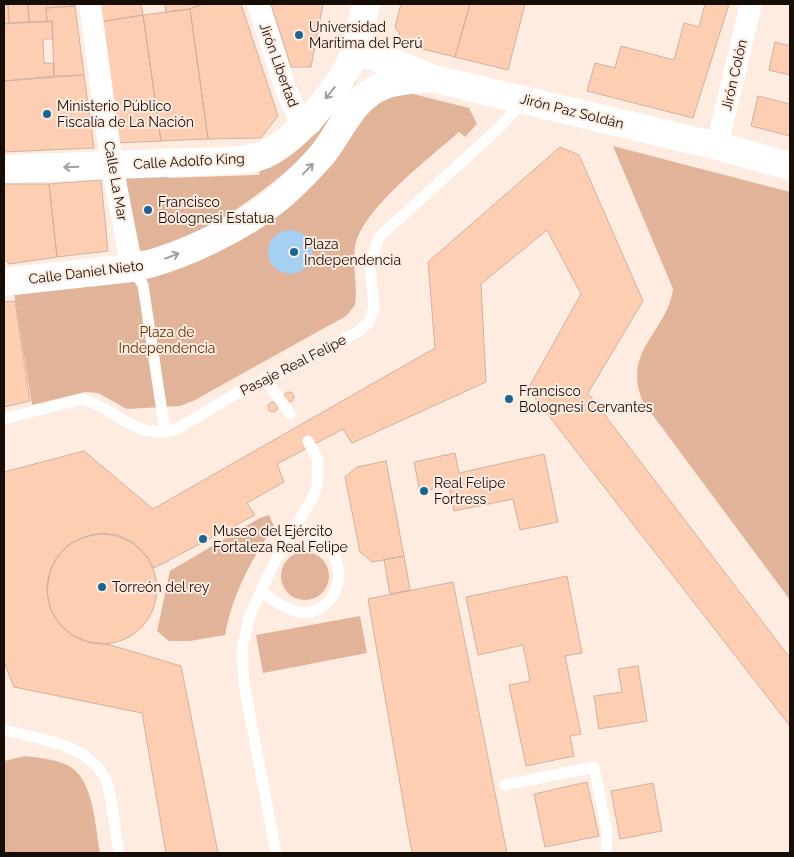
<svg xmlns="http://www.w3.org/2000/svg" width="794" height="857" viewBox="0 0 794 857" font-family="Raleway,sans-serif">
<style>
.green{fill:#e1b398}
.water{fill:#a6d0f2}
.building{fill:#feceb3;stroke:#d0b2a1}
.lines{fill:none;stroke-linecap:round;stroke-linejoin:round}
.service{stroke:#fff;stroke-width:11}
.minor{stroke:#fff;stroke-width:22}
.tertiary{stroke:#fff;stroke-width:28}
.oneway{stroke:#a29e9c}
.poi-dot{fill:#166597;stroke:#ffece1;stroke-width:2}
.labels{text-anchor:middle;stroke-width:4;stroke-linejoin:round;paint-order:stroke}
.poi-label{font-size:14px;fill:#170d07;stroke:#ffece1;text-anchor:start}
.street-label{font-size:14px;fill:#170d07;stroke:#ffece1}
.park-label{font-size:14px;fill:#662e01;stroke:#ffece1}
</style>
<rect width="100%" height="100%" fill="#ffece1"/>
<!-- green -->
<path class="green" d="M355,79L356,83C337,102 327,127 310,148C287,177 170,265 134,249L122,177L168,171V178L259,175L260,169L270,168L319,131L334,107Z
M401,91L469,108L477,124L465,137L459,132C431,157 359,211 355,248C352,267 358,286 355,305L346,316L193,401L180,406L127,409L98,393L85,392L32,405L14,293L128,282L184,263L371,101Z
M613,146L790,192V600L643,402C621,350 667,333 673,289Z
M269,515L274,526C251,560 232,595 225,635L190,641H169L157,631L170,571L260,518Z
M281 576a24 24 0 1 1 48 0a24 24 0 1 1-48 0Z
M360,616L367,653L263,673L256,635Z
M25,756C39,758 54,759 67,765C94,777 95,827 100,853H4V761Z"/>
<!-- water -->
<path class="water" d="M268 252a22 22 0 1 1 44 0a22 22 0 1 1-44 0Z"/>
<!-- building -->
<path class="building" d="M4,4H8L9,23L4,24Z
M8,4H28L29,22L9,23Z
M28,4H75V6L46,8L47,22H29Z
M98,4H141L143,15L100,22Z
M165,4H203L190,9L166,12Z
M203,4H241L278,116L261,138L208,139L190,9Z
M271,4H323L311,67H291Z
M401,4H470L455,57L406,45L395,27Z
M470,4H525L508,70L455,57Z
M705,4H729L693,118L587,91L595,63L615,68L621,46L674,60L684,23L699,27Z
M75,6L84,75L54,76L52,21L47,22L46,8Z
M190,9L208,139L161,141L143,15Z
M143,15L161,141L115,143L100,22Z
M52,21L53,39H43L44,63H54V76L4,81V24Z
M775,42L790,46V75L769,70Z
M84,75L94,148L4,152V81Z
M758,96L790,104V136L751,126Z
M560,147L579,155L643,301L588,393L790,658V726L528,389L581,294L547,230L481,284L486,382L352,443L343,429L277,464L284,482L247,503L255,515L154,568L145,554L133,542L117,535L101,533L85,537L69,544L57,557L50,572L47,590L50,608L59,623L72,635L89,642L107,644L181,666L218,853H166L142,713L14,687L4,662V472L84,451L153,509L435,348L428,262Z
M101,180L108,251L57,257L49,184Z
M4,184H49L57,257L9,264L4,259Z
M15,301L30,401L4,407V302Z
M284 397a5 5 0 1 1 10 0a5 5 0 1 1-10 0Z
M268 407a5 5 0 1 1 10 0a5 5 0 1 1-10 0Z
M455,453L459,473L544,454L558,522L520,530L513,499L454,511L449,485L420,492L414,462Z
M386,461L404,556L372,562L360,552L345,477L357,467Z
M47 589a55 55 0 1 1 110 0a55 55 0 1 1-110 0Z
M404,556L410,590L390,594L384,560Z
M567,576L582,653L565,656L581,734L570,736L574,756L526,766L509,685L530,681L523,645L478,655L466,597Z
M453,582L507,853H412L368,599Z
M638,666L647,721L599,729L594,696L622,692L618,669Z
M587,782L599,836L545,847L534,794Z
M653,783L662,831L620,839L611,791Z"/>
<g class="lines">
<!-- service -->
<path class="service" d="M133,269L143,285L165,432
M265,378L290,414
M4,419L82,399C118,409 134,441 177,429L244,389L297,365L359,331L369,322L374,307L370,267L379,237L500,127L523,101
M261,591C272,599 284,609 298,612C331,617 348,579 333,554C325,542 307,533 296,525
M4,730C39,739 86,743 105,778C111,788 116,838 119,853
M505,785L594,767L607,832L606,853
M276,853L244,684L242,648L250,615L261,591L276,559L312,499L317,485L318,460L308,441"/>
<!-- minor -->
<path class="minor" d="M90,4L112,165L132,268
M258,4L286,90L302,125
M717,146L751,4"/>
<!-- tertiary -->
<path class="tertiary" d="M355,52L392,62L431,78L717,146L790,166
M4,169L223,161C238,160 255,160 268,153C300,136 342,86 355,52C360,37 362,20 366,4
M4,282L132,268C182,258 254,223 291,187C302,176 315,164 325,151C343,127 354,96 385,85C399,80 416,80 431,78"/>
</g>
<!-- one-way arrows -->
<defs><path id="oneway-shaft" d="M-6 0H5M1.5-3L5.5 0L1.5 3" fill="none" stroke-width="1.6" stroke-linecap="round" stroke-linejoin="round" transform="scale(1.25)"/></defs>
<g class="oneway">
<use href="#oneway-shaft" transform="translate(330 93) rotate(129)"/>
<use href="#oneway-shaft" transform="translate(71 167) rotate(178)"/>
<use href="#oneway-shaft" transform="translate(308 169) rotate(-46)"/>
<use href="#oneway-shaft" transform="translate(172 256) rotate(-21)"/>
</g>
<!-- markers -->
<g class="poi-dot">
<circle cx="299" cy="35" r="5"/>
<circle cx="47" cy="114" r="5"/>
<circle cx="148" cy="210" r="5"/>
<circle cx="294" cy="252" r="5"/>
<circle cx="509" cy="399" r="5"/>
<circle cx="424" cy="491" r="5"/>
<circle cx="203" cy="539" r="5"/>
<circle cx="102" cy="587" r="5"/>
</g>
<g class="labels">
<!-- poi labels -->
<g class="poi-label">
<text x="309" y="32">Universidad<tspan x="309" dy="16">Marítima del Perú</tspan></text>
<text x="57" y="111">Ministerio Público<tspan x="57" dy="16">Fiscalía de La Nación</tspan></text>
<text x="158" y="207">Francisco<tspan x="158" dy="16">Bolognesi Estatua</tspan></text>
<text x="304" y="249">Plaza<tspan x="304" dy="16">Independencia</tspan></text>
<text x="519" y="396">Francisco<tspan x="519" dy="16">Bolognesi Cervantes</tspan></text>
<text x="434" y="488">Real Felipe<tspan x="434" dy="16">Fortress</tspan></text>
<text x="213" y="536">Museo del Ejército<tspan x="213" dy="16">Fortaleza Real Felipe</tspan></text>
<text x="112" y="592">Torreón del rey</text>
</g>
<!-- street labels -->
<g class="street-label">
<text transform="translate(279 65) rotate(70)" y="5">Jirón Libertad</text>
<text transform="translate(734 75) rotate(-77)" y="5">Jirón Colón</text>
<text transform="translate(572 111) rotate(14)" y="5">Jirón Paz Soldán</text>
<text transform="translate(189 161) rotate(-3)" y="5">Calle Adolfo King</text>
<text transform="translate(116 181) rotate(80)" y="5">Calle La Mar</text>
<text transform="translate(86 272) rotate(-7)" y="5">Calle Daniel Nieto</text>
<text transform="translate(293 365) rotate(-27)" y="5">Pasaje Real Felipe</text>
</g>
<!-- park labels -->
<g class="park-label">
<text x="167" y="337">Plaza de<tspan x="167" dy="16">Independencia</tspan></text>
</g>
</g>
<!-- border -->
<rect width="794" height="857" fill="none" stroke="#170d07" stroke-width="10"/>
</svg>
